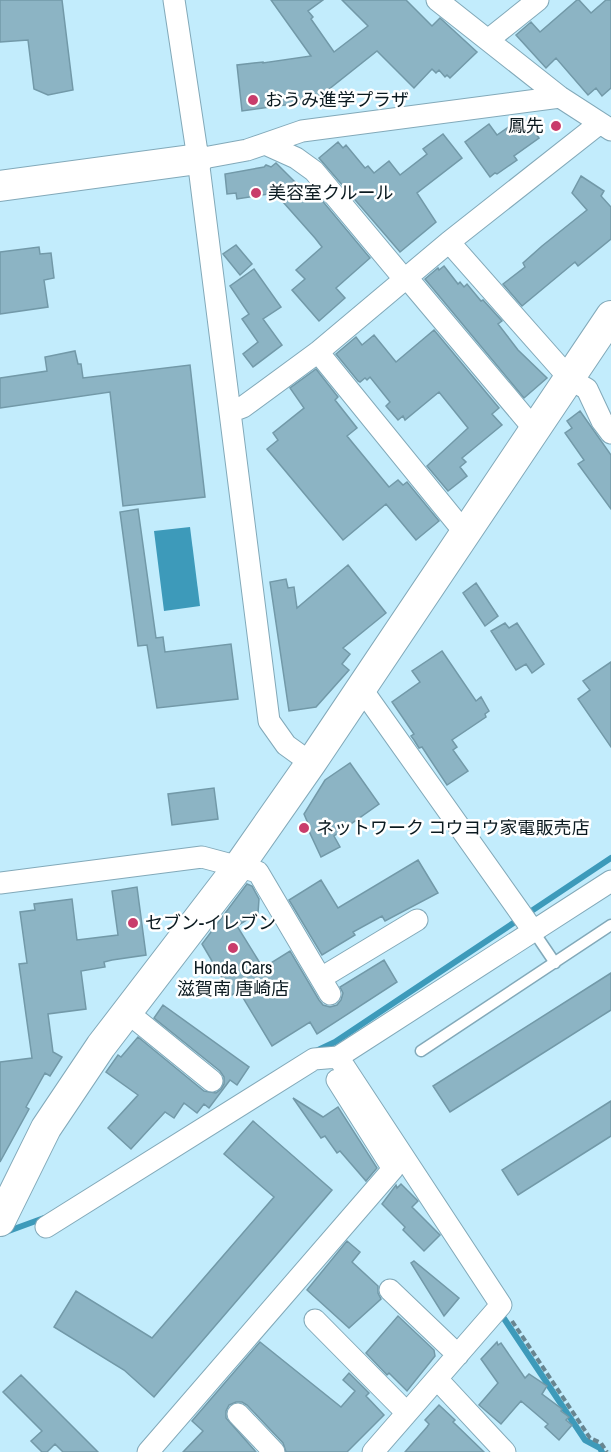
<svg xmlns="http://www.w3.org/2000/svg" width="611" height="1452" viewBox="0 0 611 1452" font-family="'Archivo Narrow','Noto Sans JP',sans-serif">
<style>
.water{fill:#3d9aba}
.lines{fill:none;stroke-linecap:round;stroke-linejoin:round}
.stream{stroke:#3d9aba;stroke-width:6}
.building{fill:#8cb4c4;stroke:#7299a8;stroke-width:1.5}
.lane-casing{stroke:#82a9b9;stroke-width:13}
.street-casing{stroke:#82a9b9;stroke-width:23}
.secondary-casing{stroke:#82a9b9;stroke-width:32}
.path{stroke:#688590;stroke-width:4;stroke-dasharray:6 3;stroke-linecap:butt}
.lane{stroke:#fff;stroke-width:10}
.street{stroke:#fff;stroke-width:21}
.secondary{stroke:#fff;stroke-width:30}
.poi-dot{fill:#c93c6b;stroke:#fff;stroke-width:2}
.labels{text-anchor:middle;stroke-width:5;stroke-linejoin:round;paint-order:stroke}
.poi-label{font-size:18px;fill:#0b1a20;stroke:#fff;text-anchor:start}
</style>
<rect width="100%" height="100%" fill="#c2ecfc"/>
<!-- water -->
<path class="water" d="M190,527L200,606L164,611L154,531Z"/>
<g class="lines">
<!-- stream -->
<path class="stream" d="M316,1051L335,1042L611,858
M3,1233L44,1218
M499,1311L585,1440L600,1448L602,1452"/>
</g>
<!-- building -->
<path class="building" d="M0,0H62L73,90L48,95L34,89L28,40L0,42Z
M271,0H323L308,11L313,17L311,19L334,52L368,26L342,0H406L432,26L440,18L477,52L450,78L447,75L445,77L439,70L436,73L432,69L414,88L377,51L314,101L242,111L237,65L263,62V63L311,56Z
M577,0H579L591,13L606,0H611V88L602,96L596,88L588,95L556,58L546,68L516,35L531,22L540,32Z
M523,117L539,138L514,156L517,160L497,174L495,173L490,177L465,142L489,124L497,135Z
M443,134L462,158L417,193L436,222L400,252L319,158L338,142L343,148L346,145L365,168L368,166L374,173L389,161L400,175L427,154L423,149Z
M276,163L302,189L304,190L310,186L370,258L336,288L345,298L319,321L292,290L305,279L296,270L322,247L315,238L275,193L237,199L236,193L227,194L225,174L264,167L266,165L271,167Z
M581,176L604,191L601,196L611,207V239L578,266L575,262L522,306L503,284L525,267L523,263L542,246L587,210L572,193Z
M236,245L252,264L240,275L223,254Z
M39,247L40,254L51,253L54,278L44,280L48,307L0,314V252Z
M444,266L458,284L460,282L464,287L467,284L481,301L483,300L502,321L498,324L518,350L547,378L524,398L425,279L438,268L439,270Z
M254,269L281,307L263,319L282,345L253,367L243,354L258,342L242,319L249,314L230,286Z
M434,330L499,408L492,414L502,425L462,458L466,462L460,467L467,476L448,491L427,466L468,428L439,392L405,420L403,416L398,420L386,406L390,402L370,377L367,380L365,378L360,382L358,381L336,354L356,337L362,345L374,335L396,362Z
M75,351L78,364H81L83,378L190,365L205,497L123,506L110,392L0,408V378L47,371L45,357Z
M316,369L338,397L335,400L357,428L347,436L389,487L398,480L403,485L407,482L439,521L416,540L386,504L343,540L267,449L278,440L273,433L304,408L290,388Z
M580,411L611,455V509L578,464L584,460L565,433L572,428L567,421Z
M138,509L156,638L163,637L165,652L231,644L238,699L157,708L147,645L138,646L120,512Z
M348,565L386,613L343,648L350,654L342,664L349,670L316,707L289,711L270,582L286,579L288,588L294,587L297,608Z
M476,583L498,616L485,626L463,593Z
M505,623L509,628L517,623L544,664L532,673L526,664L516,670L491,631Z
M442,651L476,701L481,697L489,711L485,714L486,717L452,740L457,747L453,750L468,771L447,785L422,747L419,748L414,740L411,736L414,734L392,702L420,682L412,671Z
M611,662V747L578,699L590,690L583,681Z
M350,763L379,804L334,836L340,847L321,857L308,829L310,828L304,814L325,780Z
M214,788L218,819L172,825L168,794Z
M418,860L438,893L385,921L382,916L353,932L355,935L322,955L289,900L321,880L338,908Z
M247,884L252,886L259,899L258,913L237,926L263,968L290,951L319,1000L323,1005L330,1007L337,1005L341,1000L343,993L340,987L384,960L397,982L317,1034L310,1022L272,1046L239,991L232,995L202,944Z
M137,887L146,955L112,960L104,962L105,967L81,971L86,1009L48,1014L53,1052L62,1057L50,1076L45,1073L26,1107L29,1109L0,1162V1062L32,1058L19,964L27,963L20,912L35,910L34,904L72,899L77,940L118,935L112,891Z
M611,973V1010L450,1112L433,1086Z
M163,1005L249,1067L237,1085L230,1080L209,1108L204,1104L197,1113L184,1103L174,1118L165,1112L131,1149L108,1128L138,1095L106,1072L118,1055L121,1057L138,1037L204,1091L216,1093L221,1089L224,1084V1077L220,1071L154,1018Z
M293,1098L323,1117L338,1107L377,1168L366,1181L340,1151L337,1153L325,1136L321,1138Z
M611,1101V1136L518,1195L502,1170Z
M253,1121L332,1190L154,1397L124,1370L54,1327L76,1291L152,1338L274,1197L224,1154Z
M401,1184L418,1201L412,1207L440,1235L424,1251L403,1230L405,1227L382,1204L396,1185L397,1188Z
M347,1241L360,1252L352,1262L378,1286V1293L381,1299L349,1328L307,1290Z
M414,1261L459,1298L444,1316L411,1263Z
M398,1316L434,1350L435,1356L407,1391L389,1373L387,1375L366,1353Z
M260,1342L341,1407L355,1391L343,1380L349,1373L369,1393L366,1396L384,1415L347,1452H286L283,1443L247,1405L242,1402H236L229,1405L226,1411V1418L256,1452H183L203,1431L192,1421Z
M497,1342L498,1345L501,1343L525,1378L529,1374L547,1386L542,1394L562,1409L561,1411L569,1417L566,1420L572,1425L559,1440L545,1427L548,1424L521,1401L501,1424L479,1405L498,1383L481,1359Z
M21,1375L98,1452H63L55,1444L47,1452H42L31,1441L42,1431L3,1392Z
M439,1405L455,1420L453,1422L484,1452H405L427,1427L429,1424L425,1420Z"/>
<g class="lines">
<defs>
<path id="lane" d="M534,932L555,963
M421,1051L611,925"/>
<path id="street" d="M174,0L198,159L269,721L286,745L311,763
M437,0L560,97L611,130
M488,40L538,0
M265,144L296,158L314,171L405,280
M198,159L247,150L302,131L560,97
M449,242L570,379L587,389L602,421L611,433
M408,279L535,430
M318,352L465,533
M230,412L243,407L318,352L449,242L600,123
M361,688L534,932
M0,883L202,857L258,872L330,994
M321,978L417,920
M127,1012L212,1081
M338,1057L611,881
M46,1227L314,1059L338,1057L501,1305L373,1452
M390,1290L458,1355
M315,1320L407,1413
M437,1379L505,1452
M238,1414L274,1452
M148,1452L393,1169L337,1080"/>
<path id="secondary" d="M0,186L198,159
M0,1221L46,1128L101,1046L239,866L311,763L611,316"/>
</defs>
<!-- lane casing -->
<use href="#lane" class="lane-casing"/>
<!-- street casing -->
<use href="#street" class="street-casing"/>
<!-- secondary casing -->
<use href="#secondary" class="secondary-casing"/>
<!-- path -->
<path class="path" d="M512,1321L590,1438L601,1443L607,1452"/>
<!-- lane -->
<use href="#lane" class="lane"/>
<!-- street -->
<use href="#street" class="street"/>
<!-- secondary -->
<use href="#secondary" class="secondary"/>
</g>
<!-- markers -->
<g class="poi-dot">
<circle cx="253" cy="100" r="6"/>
<circle cx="556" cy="126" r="6"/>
<circle cx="256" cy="193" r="6"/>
<circle cx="304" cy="828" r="6"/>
<circle cx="133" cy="923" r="6"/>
<circle cx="233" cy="948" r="6"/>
</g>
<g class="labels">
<!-- poi labels -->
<g class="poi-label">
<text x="265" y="106">おうみ進学プラザ</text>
<text x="544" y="132" text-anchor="end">鳳先</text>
<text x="268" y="199">美容室クルール</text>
<text x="316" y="834">ネットワーク コウヨウ家電販売店</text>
<text x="145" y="929">セブン-イレブン</text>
<text x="233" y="974" text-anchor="middle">Honda Cars<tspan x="233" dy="21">滋賀南 唐崎店</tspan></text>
</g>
</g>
</svg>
